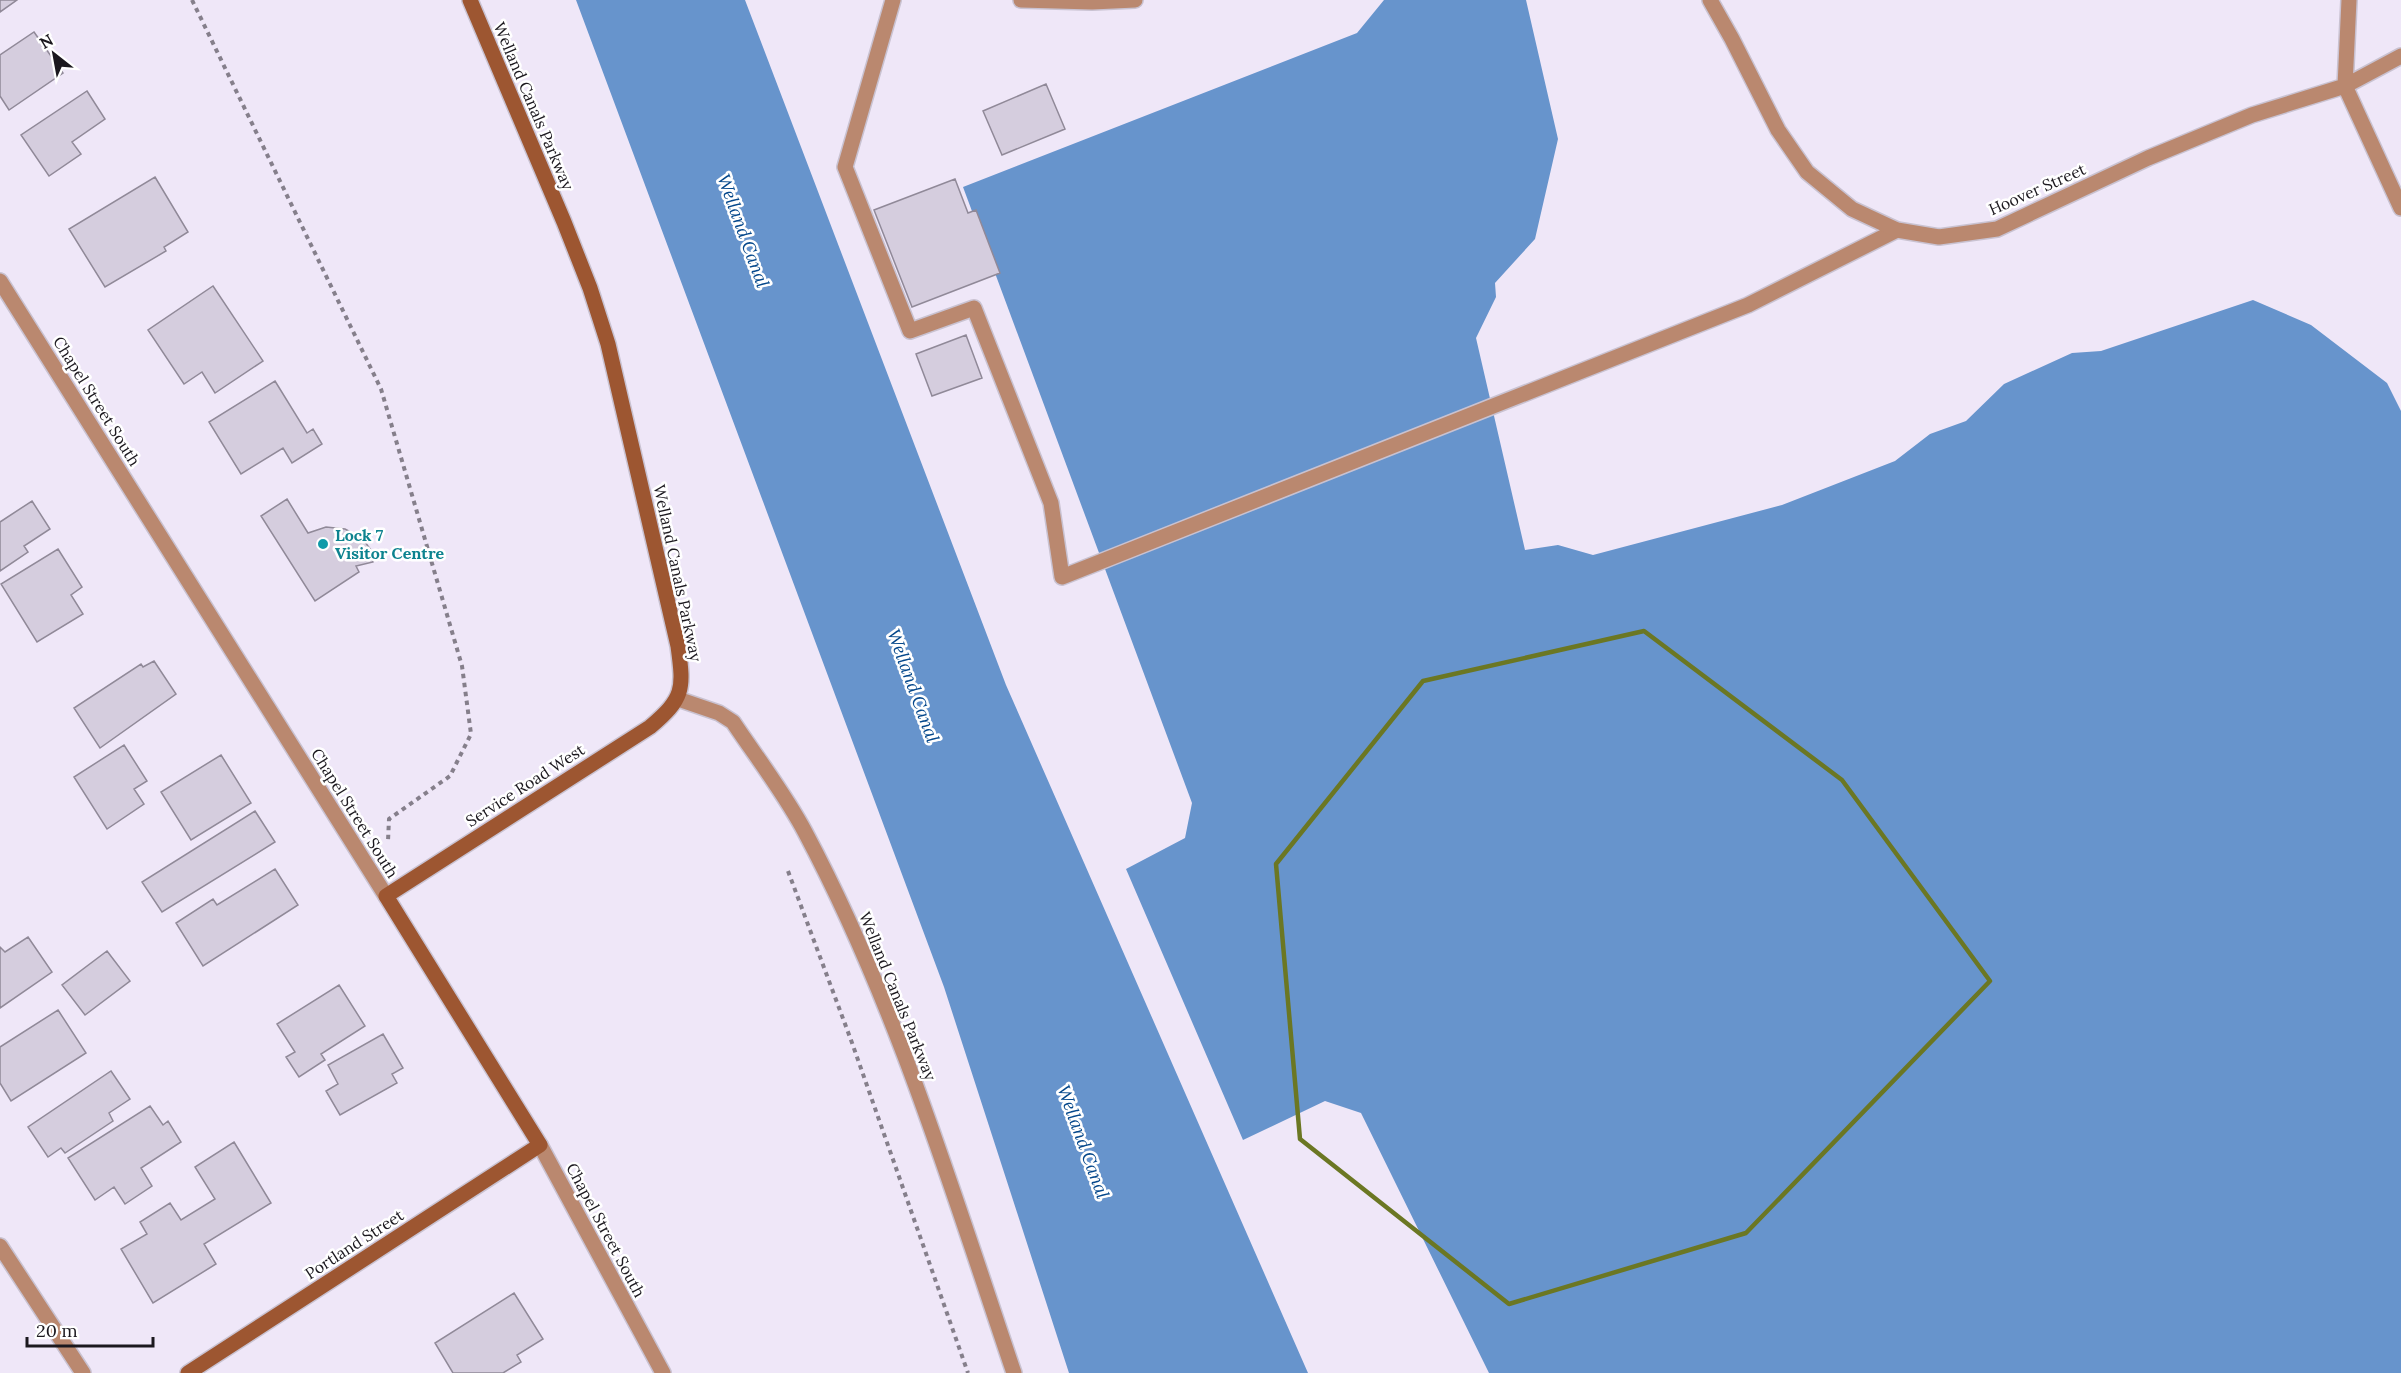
<svg xmlns="http://www.w3.org/2000/svg" width="2401" height="1373" viewBox="0 0 2401 1373" font-family="Lora,serif">
<style>
.water{fill:#6794cc}
.building{fill:#d5cdde;stroke:#908998;stroke-width:1.5}
.lines{fill:none;stroke-linecap:round;stroke-linejoin:round}
.lane-casing{stroke:#c9c2d1;stroke-width:18}
.street-casing{stroke:#c9c2d1;stroke-width:18}
.secondary-casing{stroke:#c9c2d1;stroke-width:18}
.path{stroke:#857f8b;stroke-width:4;stroke-dasharray:4.5 4.5;stroke-linecap:butt}
.lane{stroke:#ba886f;stroke-width:15}
.street{stroke:#ba886f;stroke-width:15}
.secondary{stroke:#9d5631;stroke-width:15}
.marked{fill:none;stroke:#6b7723;stroke-width:4.5;stroke-linejoin:round}
.culture-dot{fill:#0f9aa8;stroke:#fff;stroke-width:2}
.labels{text-anchor:middle;stroke-width:5;stroke-linejoin:round;paint-order:stroke}
.street-label{font-size:16px;fill:#1b181e;stroke:#fff}
.culture-label{font-size:16px;font-weight:bold;fill:#0d838f;stroke:#fff;text-anchor:start}
.water-label{font-size:18px;font-style:italic;fill:#04478b;stroke:#fff}
</style>
<rect width="100%" height="100%" fill="#efe7f8"/>
<!-- water -->
<path class="water" d="M576,0H745L1006,685L1308,1373H1069L944,987Z
M1384,0H1526L1558,139L1535,239L1495,283L1496,297L1476,338L1525,550L1558,545L1593,555L1782,505L1895,461L1930,434L1966,421L2004,384L2072,353L2101,351L2253,300L2311,325L2387,383L2401,411V1373H1489L1361,1113L1325,1101L1243,1140L1126,869L1185,838L1192,803L963,187L1357,33Z"/>
<!-- building -->
<path class="building" d="M0,0H17L0,12Z
M34,32L63,73L9,110L0,96V55Z
M1046,84L1065,129L1002,155L983,111Z
M87,91L105,119L72,142L81,154L49,176L21,135Z
M155,177L188,232L164,247L166,251L105,287L69,229Z
M955,179L968,213L976,210L1000,273L912,307L874,210Z
M213,286L263,361L215,393L202,372L184,384L148,330Z
M966,335L982,378L932,396L916,354Z
M275,381L307,433L313,429L322,444L292,463L283,448L241,474L209,422Z
M287,499L308,533L326,527L345,529L362,538L371,550L373,562L356,566L359,572L315,601L261,516Z
M32,501L50,529L24,546L28,552L0,571V522Z
M58,549L82,587L71,595L83,614L37,642L1,584Z
M154,661L176,694L100,748L74,708L141,664L143,667Z
M124,745L147,781L134,789L144,804L107,829L74,777Z
M221,755L251,803L191,840L161,792Z
M255,811L275,842L162,912L142,882Z
M275,869L298,905L203,966L176,923L213,899L217,905Z
M28,937L52,972L0,1008V947L5,952Z
M107,951L130,981L85,1015L62,985Z
M339,985L365,1026L321,1054L325,1060L299,1077L286,1057L295,1052L277,1024Z
M58,1010L86,1053L11,1101L0,1083V1047Z
M383,1034L403,1068L392,1074L397,1083L340,1115L326,1091L338,1084L328,1065Z
M111,1071L130,1099L109,1113L113,1121L65,1153L61,1148L48,1157L28,1127Z
M150,1106L163,1125L168,1121L181,1142L141,1168L152,1186L125,1204L114,1187L95,1200L68,1158Z
M234,1142L271,1203L204,1244L216,1264L153,1303L121,1249L147,1234L140,1222L170,1203L181,1220L215,1199L195,1167Z
M514,1293L543,1339L517,1355L521,1362L503,1373H453L435,1343Z"/>
<g class="lines">
<defs>
<path id="lane" d="M893,0L845,167L910,331L974,308L1051,503L1062,577L1748,305L1897,230"/>
<path id="street" d="M1021,0L1092,2L1135,0
M1710,0L1732,39L1778,130L1807,172L1852,209L1897,230L1939,237L1997,229L2148,158L2252,115L2345,86L2401,56
M2349,0L2345,86L2401,208
M0,281L386,896
M678,699L719,713L733,722C757,758 785,794 805,832C896,1003 952,1190 1014,1373
M540,1145L663,1373
M0,1246L83,1373"/>
<path id="secondary" d="M188,1373L540,1145L386,896L650,727C684,698 684,690 678,646L608,344L590,288L564,222L470,0"/>
</defs>
<!-- lane casing -->
<use href="#lane" class="lane-casing"/>
<!-- street casing -->
<use href="#street" class="street-casing"/>
<!-- secondary casing -->
<use href="#secondary" class="secondary-casing"/>
<!-- path -->
<path class="path" d="M192,0L381,389L462,666L471,734L450,776L389,819L388,841
M788,871L851,1040L968,1373"/>
<!-- lane -->
<use href="#lane" class="lane"/>
<!-- street -->
<use href="#street" class="street"/>
<!-- secondary -->
<use href="#secondary" class="secondary"/>
</g>
<!-- marked area -->
<path class="marked" d="M1644,631L1842,780L1990,981L1746,1233L1509,1304L1300,1139L1276,864L1423,681Z"/>
<!-- markers -->
<circle class="culture-dot" cx="323" cy="544" r="6"/>
<g class="labels">
<!-- street labels -->
<g class="street-label">
<text transform="translate(534 106) rotate(67)" y="6">Welland Canals Parkway</text>
<text transform="translate(2037 189) rotate(-24)" y="6">Hoover Street</text>
<text transform="translate(97 401) rotate(58)" y="6">Chapel Street South</text>
<text transform="translate(678 573) rotate(78)" y="6">Welland Canals Parkway</text>
<text transform="translate(525 785) rotate(-33)" y="6">Service Road West</text>
<text transform="translate(355 813) rotate(58)" y="6">Chapel Street South</text>
<text transform="translate(898 996) rotate(68)" y="6">Welland Canals Parkway</text>
<text transform="translate(606 1230) rotate(62)" y="6">Chapel Street South</text>
<text transform="translate(354 1244) rotate(-33)" y="6">Portland Street</text>
</g>
<!-- culture labels -->
<g class="culture-label">
<text x="335" y="541">Lock 7<tspan x="335" dy="18">Visitor Centre</tspan></text>
</g>
<!-- water labels -->
<g class="water-label">
<text transform="translate(743 231) rotate(70)" y="6">Welland Canal</text>
<text transform="translate(913 686) rotate(70)" y="6">Welland Canal</text>
<text transform="translate(1083 1142) rotate(70)" y="6">Welland Canal</text>
</g>
</g>
<!-- north arrow -->
<g transform="translate(54 54) rotate(329)" stroke="#ffffff" stroke-width="4.5" paint-order="stroke">
<path d="M0-4.5L10 22L0 15L-10 22Z" fill="#1b181e"/>
<text y="-9" font-size="16" font-weight="bold" text-anchor="middle" fill="#1b181e">N</text>
</g>
<!-- scale -->
<path d="M27 1337v9h126v-9" fill="none" stroke="#1b181e" stroke-width="3"/>
<text x="36" y="1337" font-size="18" fill="#1b181e" stroke="#ffffff" stroke-width="4.5" paint-order="stroke">20 m</text>
</svg>
